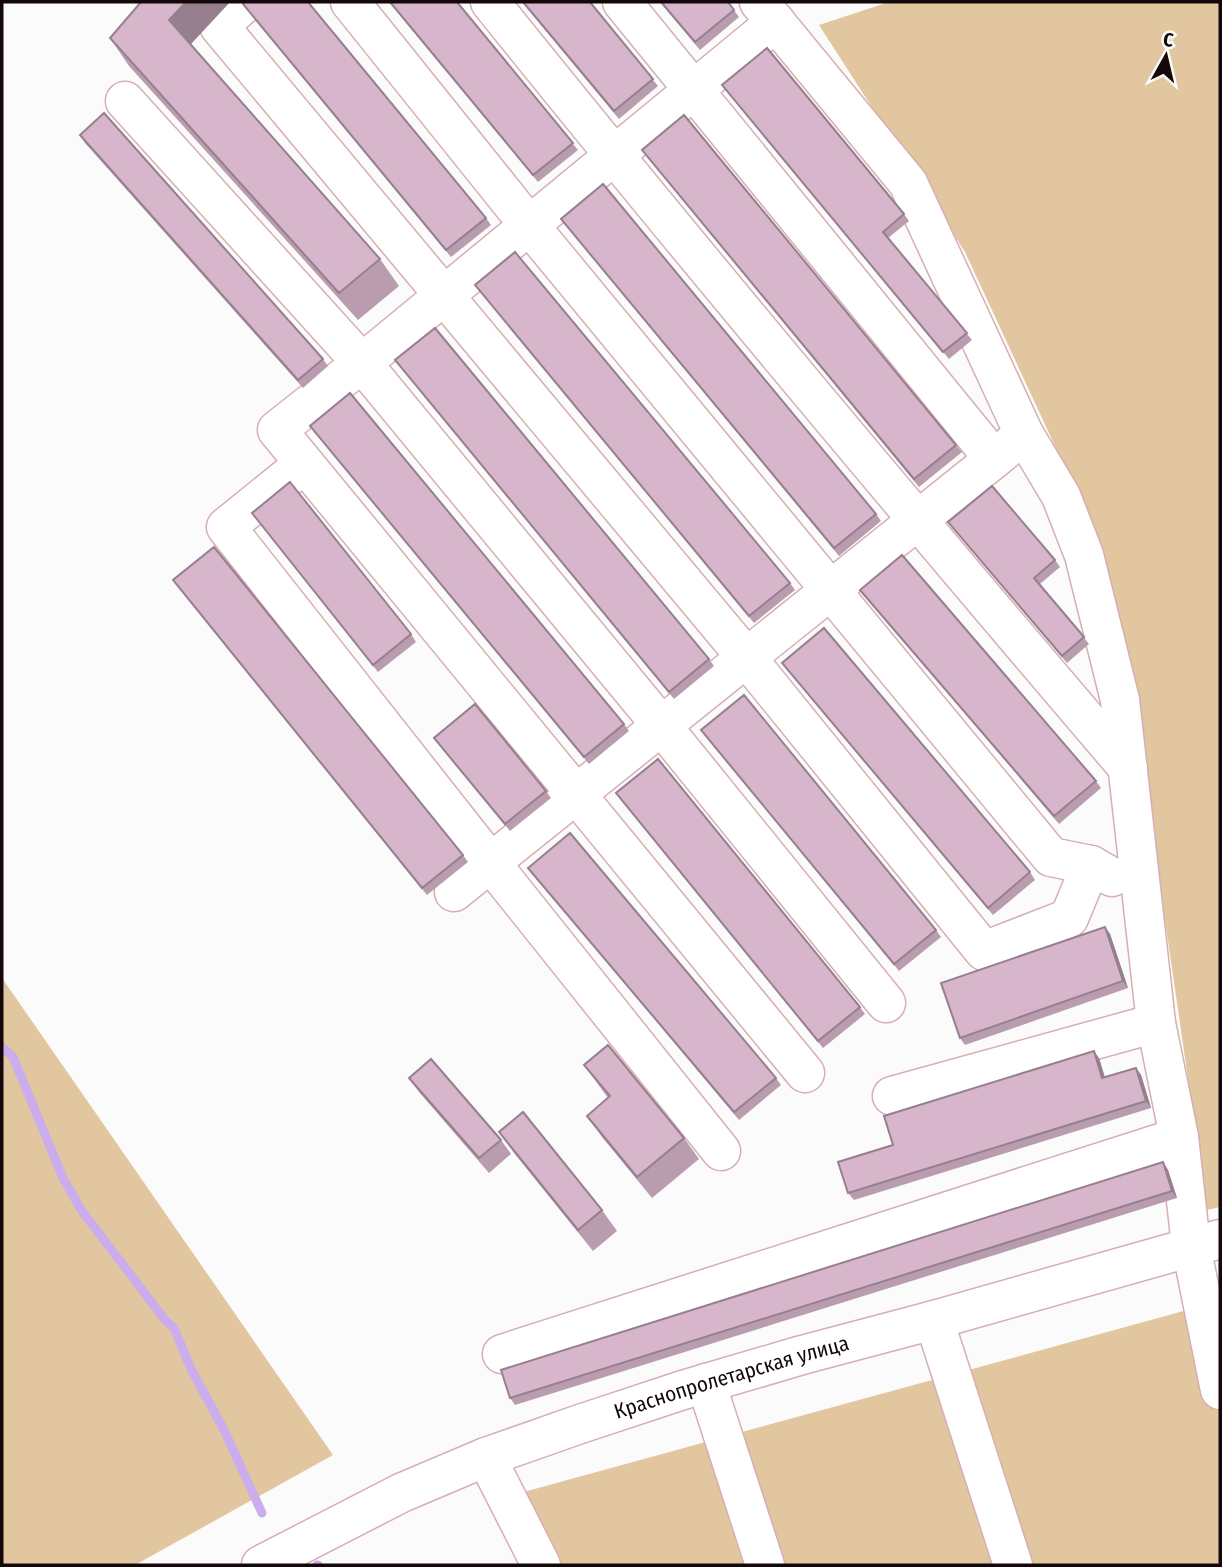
<svg xmlns="http://www.w3.org/2000/svg" width="1222" height="1567" viewBox="0 0 1222 1567" font-family="'Fira Sans Condensed',sans-serif">
<style>
.green{fill:#e2c69f}
.lines{fill:none;stroke-linecap:round;stroke-linejoin:round}
.stream{stroke:#cbaded;stroke-width:9}
.minor-casing{stroke:#d7aeb3;stroke-width:41}
.minor{stroke:#fff;stroke-width:38}
.wall{fill:#b99daf}
.shaded-wall{fill:#967f8f}
.building{fill:#d7b6cc;stroke:#967f8f;stroke-width:2}
.labels{text-anchor:middle;stroke-width:5;stroke-linejoin:round;paint-order:stroke}
.street-label{font-size:21px;fill:#15080a;stroke:#fbfbfb}
</style>
<rect width="100%" height="100%" fill="#fbfbfb"/>
<!-- green -->
<path class="green" d="M889,2H1220V1207L1207,1210L1133,699L1067,472L965,252L819,25Z
M2,978L333,1455L135,1565H2Z
M1220,1301V1565H557L520,1493Z"/>
<g class="lines">
<!-- stream -->
<path class="stream" d="M2,1047L13,1057L63,1178L82,1211L165,1320L174,1328L191,1369L224,1430L262,1513
M317,1565H318"/>
<defs>
<g id="minor">
<path d="M246,2L219,26L746,657L984,951L1069,918L1091,865"/>
<path d="M350,2L529,225L1051,857L1091,865L1112,877"/>
<path d="M490,2C698,261 912,515 1128,768"/>
<path d="M622,2L994,459"/>
<path d="M759,2L908,183L1024,434L1061,496L1084,555L1120,700L1156,1023L1179,1137L1191,1246L1220,1390"/>
<path d="M776,22L362,363L277,430L805,1073"/>
<path d="M125,101L362,363L661,725L886,1003"/>
<path d="M304,464L226,527L490,862L721,1151"/>
<path d="M454,892L994,459L1024,434"/>
<path d="M892,1096L1156,1023"/>
<path d="M934,1320L1013,1565"/>
<path d="M502,1354L1179,1137"/>
<path d="M706,1383L765,1565"/>
<path d="M486,1457L541,1565"/>
<path id="s1" d="M261,1565L401,1493L486,1457L580,1424L683,1390L802,1355L934,1320L1220,1239"/>
</g>
</defs>
<!-- minor casing -->
<use href="#minor" class="minor-casing"/>
<!-- minor -->
<use href="#minor" class="minor"/>
</g>
<!-- wall -->
<path class="wall" d="M141,2H230L191,44L380,259L399,286L358,320L129,66L110,38Z
M389,2H457L578,150L538,182Z
M522,2H590L658,86L619,119Z
M660,2H728L739,17L700,50Z
M243,4L486,218L491,225L451,257Z
M722,85L904,214L909,221L888,238L972,340L949,359Z
M80,135L323,359L328,366L303,388L85,143Z
M642,150L956,445L962,452L919,487Z
M561,219L876,514L881,521L839,556Z
M475,285L790,583L795,590L754,623Z
M395,360L709,659L714,666L674,699Z
M310,426L624,724L629,731L589,764Z
M252,513L411,634L416,642L378,672Z
M948,522L1055,560L1060,567L1040,584L1089,644L1067,663Z
M173,580L463,855L468,862L427,895Z
M860,590L1096,781L1101,788L1059,824Z
M782,663L1030,872L1035,880L993,915Z
M701,730L936,930L941,937L899,971Z
M434,738L546,791L551,798L510,831Z
M616,793L860,1007L865,1014L823,1048Z
M528,868L776,1078L781,1085L739,1120Z
M1105,927L1110,934L1128,988L965,1045L960,1038Z
M1099,1058L1105,1077L1136,1068L1141,1075L1151,1108L854,1200L848,1193L893,1145Z
M584,1065L684,1138L699,1159L652,1198L602,1137L587,1116L608,1098Z
M409,1078L501,1140L511,1154L489,1173L419,1092Z
M499,1132L602,1210L617,1231L593,1251L514,1153Z
M1163,1162L1168,1170L1177,1198L515,1405L510,1398Z"/>
<!-- shaded-wall -->
<path class="shaded-wall" d="M186,2H230L188,47L169,20Z
M1105,927L1110,934L1128,988L1123,981Z
M1094,1051L1099,1058L1107,1086L1102,1078Z
M1136,1068L1141,1075L1151,1108L1146,1101Z
M1163,1162L1168,1170L1177,1198L1172,1191Z"/>
<!-- building -->
<path class="building" d="M141,2H186L169,20L380,259L339,293L110,38Z
M245,2H308L486,218L446,250L243,4Z
M390,2H457L573,143L533,175Z
M523,2H590L653,79L614,111Z
M661,2H728L734,10L695,42Z
M767,48L904,214L883,232L967,333L943,352L722,85Z
M104,113L323,359L298,380L80,135Z
M684,115L956,445L914,479L642,150Z
M603,184L876,514L834,548L561,219Z
M515,252L790,583L749,616L475,285Z
M435,328L709,659L669,692L395,360Z
M350,393L624,724L584,757L310,426Z
M290,482L411,634L373,665L252,513Z
M992,486L1055,560L1034,578L1084,637L1062,656L948,522Z
M214,547L463,855L422,888L173,580Z
M902,555L1096,781L1054,816L860,590Z
M824,628L1030,872L988,908L782,663Z
M744,695L936,930L894,964L701,730Z
M475,704L546,791L505,824L434,738Z
M658,759L860,1007L818,1041L616,793Z
M570,833L776,1078L734,1112L528,868Z
M1105,927L1123,981L960,1038L941,983Z
M608,1045L684,1138L637,1177L587,1116L610,1096L584,1065Z
M1094,1051L1102,1078L1136,1068L1146,1101L848,1193L838,1162L893,1145L884,1116Z
M431,1059L501,1140L479,1158L409,1078Z
M523,1112L602,1210L578,1230L499,1132Z
M1163,1162L1172,1191L510,1398L501,1370Z"/>
<g class="labels">
<!-- street labels -->
<g class="street-label">
<text dy="7" stroke="none"><textPath href="#s1" startOffset="508">Краснопролетарская улица</textPath></text>
</g>
</g>
<!-- border -->
<rect width="1222" height="1567" fill="none" stroke="#15080a" stroke-width="7"/>
<!-- north arrow -->
<g transform="translate(1166 56) rotate(8)" stroke="#fbfbfb" stroke-width="5" paint-order="stroke">
<path d="M0-5L12 26L0 18L-12 26Z" fill="#15080a"/>
<text y="-10" font-size="19" font-weight="bold" text-anchor="middle" fill="#15080a">С</text>
</g>
</svg>
